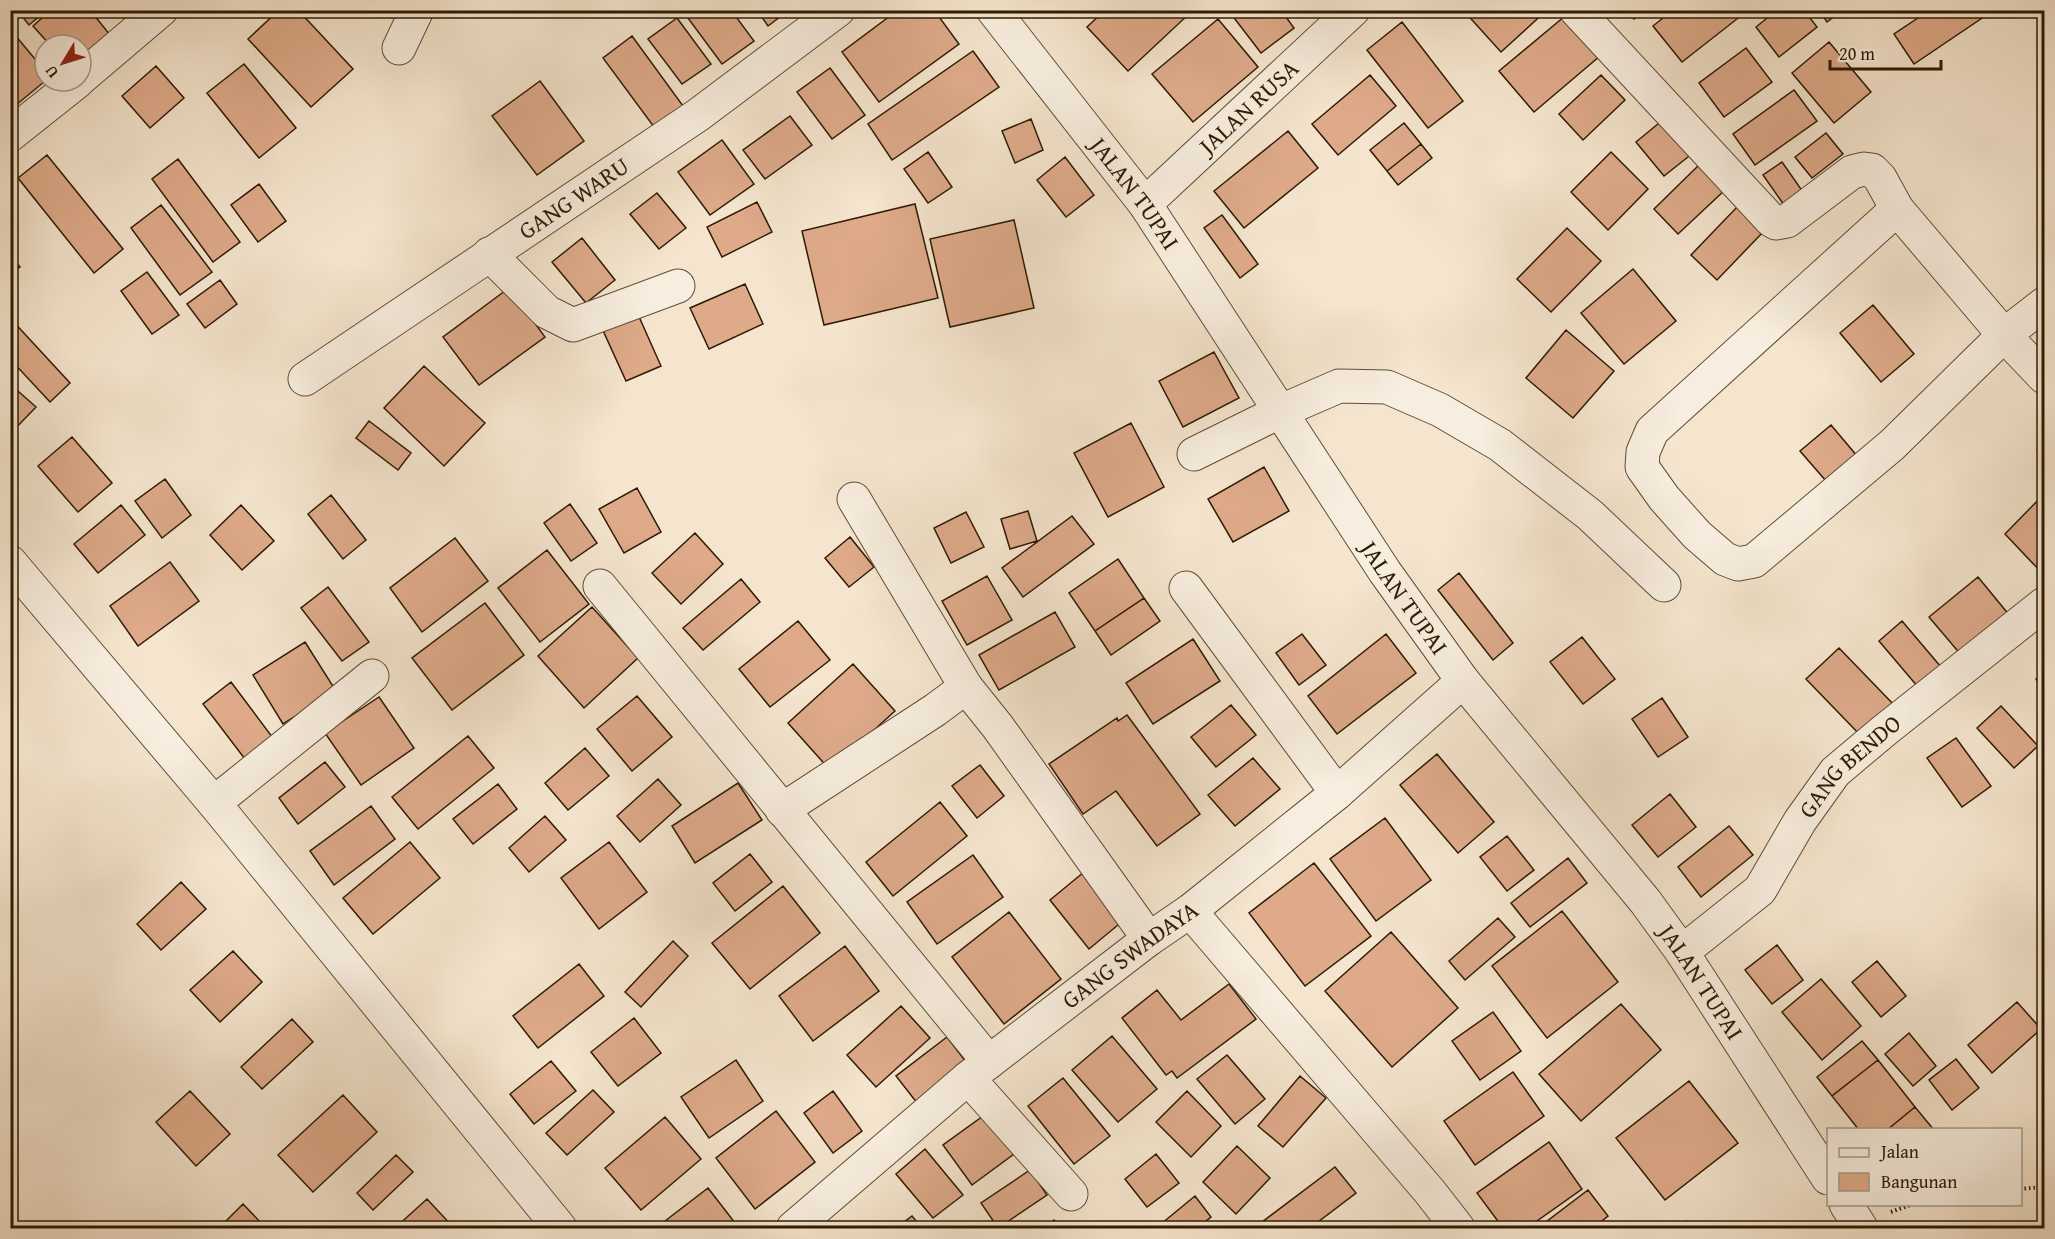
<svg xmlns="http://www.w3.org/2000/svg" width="2055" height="1239" viewBox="0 0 2055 1239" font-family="'Gentium Book Plus',serif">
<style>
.building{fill:#deaa8a;stroke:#2d1b02;stroke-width:1.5}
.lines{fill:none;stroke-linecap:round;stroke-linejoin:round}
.minor-casing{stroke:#5f4e35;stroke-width:35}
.path{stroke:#2d1b02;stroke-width:4;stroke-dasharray:1.5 3;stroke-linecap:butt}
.minor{stroke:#f8eedf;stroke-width:33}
.labels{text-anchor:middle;stroke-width:6;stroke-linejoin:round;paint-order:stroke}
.street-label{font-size:24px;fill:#2d1b02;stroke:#f8eedf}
</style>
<rect width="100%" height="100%" fill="#f5e5ce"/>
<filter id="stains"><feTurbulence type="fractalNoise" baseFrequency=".00333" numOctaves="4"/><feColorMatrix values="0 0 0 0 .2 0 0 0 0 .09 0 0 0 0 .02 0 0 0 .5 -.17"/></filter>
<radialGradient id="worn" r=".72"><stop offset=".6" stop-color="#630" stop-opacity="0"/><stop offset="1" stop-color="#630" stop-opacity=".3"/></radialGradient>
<!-- building -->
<path class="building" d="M17,10H47L29,25Z
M51,10H90L110,35L81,60V45H50L33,26Z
M279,10H298L353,69L311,107L248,39Z
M682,10H731L754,41L722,64Z
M757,10H789L768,26Z
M898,10H934L959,44L879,102L842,52Z
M1105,10H1188L1190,13L1128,71L1087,27Z
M1228,10H1281L1294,28L1261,53Z
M1463,10H1547L1501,52Z
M1626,10H1645L1634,19Z
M1673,10H1738L1742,15L1682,62L1653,26Z
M1777,10H1804L1817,27L1779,57L1756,27Z
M1819,10H1843L1827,22Z
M1889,10H1903L1893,16Z
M1930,10H1994L1914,64L1894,34Z
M1565,16L1600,56L1534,112L1499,71Z
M677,18L711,64L682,84L648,39Z
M1218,19L1258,67L1193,122L1152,74Z
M1402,22L1463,101L1428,128L1367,50Z
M10,29L45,71V81L10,110Z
M632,36L686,110L657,131L603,58Z
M1829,42L1871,92L1834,123L1792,73Z
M1746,48L1772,82L1724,117L1699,83Z
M973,51L999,87L892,160L868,124Z
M244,64L296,128L259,158L207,93Z
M156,66L184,98L150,128L122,96Z
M830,68L865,115L832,139L797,92Z
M1370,75L1396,106L1338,155L1312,124Z
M1601,75L1625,100L1583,140L1559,114Z
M540,81L584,141L537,175L492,116Z
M1794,90L1817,121L1755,165L1733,134Z
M790,116L812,145L765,179L743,150Z
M1031,119L1043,150L1015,163L1002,131Z
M1664,119L1693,153L1664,176L1636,142Z
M1404,123L1421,144L1387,171L1370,150Z
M1288,131L1318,168L1244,228L1214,191Z
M1826,133L1843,154L1812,178L1795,157Z
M722,140L754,184L710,215L678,172Z
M1421,144L1432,158L1398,185L1387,171Z
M928,152L952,187L928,203L904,169Z
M1611,152L1648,189L1608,230L1571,192Z
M47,155L123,249L94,273L18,178Z
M1065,157L1094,195L1066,217L1037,180Z
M178,159L240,242L213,262L152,179Z
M1782,162L1803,192L1784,205L1763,175Z
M1701,163L1726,189L1678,234L1654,209Z
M259,184L286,221L258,242L231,205Z
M657,193L686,228L659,249L630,214Z
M757,202L772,232L722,257L707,227Z
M915,204L938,298L824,325L802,231Z
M161,205L212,272L180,295L131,228Z
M1739,205L1765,230L1717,280L1691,255Z
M1222,215L1258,264L1240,278L1204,228Z
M1014,220L1034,308L950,327L930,239Z
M1567,228L1601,261L1551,312L1517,279Z
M582,238L615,280L586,303L552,262Z
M10,255L20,267L10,275Z
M1633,269L1676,321L1624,364L1581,313Z
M147,272L179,315L152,334L121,291Z
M220,280L237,304L205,328L187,304Z
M745,284L763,324L709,349L690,308Z
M509,288L545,337L479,385L443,337Z
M1873,305L1914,354L1881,382L1840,333Z
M636,310L661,366L626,381L601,326Z
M10,318L70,383L50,402L10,359Z
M1566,330L1614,371L1573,418L1526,378Z
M1214,352L1239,398L1183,427L1159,381Z
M424,366L485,423L444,466L384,408Z
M10,384L36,407L10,434Z
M369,421L411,453L398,470L356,438Z
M1131,423L1164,487L1108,517L1074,453Z
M1831,425L1863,463L1833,489L1800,451Z
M72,437L112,483L78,512L38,466Z
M2044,442V457L2037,450Z
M1264,467L1289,511L1233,542L1208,499Z
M165,479L191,515L162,538L135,501Z
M637,488L661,532L624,553L599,509Z
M2044,494V571L2042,573L2005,534Z
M331,495L366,540L343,559L308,514Z
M570,504L597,543L571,561L544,523Z
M121,505L145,535L98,573L74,544Z
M241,505L274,541L242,570L210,535Z
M1028,511L1037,541L1010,549L1001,519Z
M966,512L984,547L951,563L934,528Z
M1072,516L1094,544L1023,597L1002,568Z
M695,533L723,564L681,604L652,573Z
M850,537L874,567L849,587L825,558Z
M455,538L488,581L422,632L390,588Z
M547,550L589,604L540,642L498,588Z
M1118,559L1144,598L1095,631L1069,593Z
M170,562L199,601L138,646L110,606Z
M1459,573L1513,643L1493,660L1438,590Z
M987,576L1012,620L967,645L942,601Z
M1978,577L2010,616L1962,656L1929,617Z
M741,579L760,602L703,650L683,628Z
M328,587L369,642L342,661L301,608Z
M1144,598L1160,621L1111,655L1095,631Z
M485,603L524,655L452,710L412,658Z
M592,607L638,658L584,708L538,656Z
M1055,612L1075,647L999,690L979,655Z
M798,621L830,660L770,707L739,669Z
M1902,621L1941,667L1918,687L1879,641Z
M1302,634L1326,665L1299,685L1276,653Z
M1386,634L1416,673L1337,734L1308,696Z
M1582,637L1615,679L1583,704L1550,662Z
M1193,639L1220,681L1153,724L1126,683Z
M305,642L336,691L283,724L253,675Z
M1839,648L1896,707L1863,738L1806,679Z
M853,664L895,711L830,770L788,723Z
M2044,672V690L2036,679Z
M231,682L276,742L248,763L203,704Z
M637,696L672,737L632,771L597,729Z
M379,697L414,748L361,785L325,733Z
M1662,698L1688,737L1658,757L1632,719Z
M1231,705L1256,735L1216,767L1191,737Z
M2001,706L2038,746L2014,768L1977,728Z
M1127,715L1200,814L1157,846L1116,791L1083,814L1049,764L1117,718L1118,721Z
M468,736L494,768L418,829L392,797Z
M1956,738L1991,786L1962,807L1927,758Z
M585,748L609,776L568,810L545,783Z
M1437,754L1494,822L1458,853L1400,785Z
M1253,758L1280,789L1235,826L1208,795Z
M325,762L345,787L298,824L279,798Z
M980,765L1004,796L977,818L952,786Z
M658,779L681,805L640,842L617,816Z
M738,783L762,820L695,863L672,826Z
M498,784L517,809L473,844L453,819Z
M1670,794L1696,827L1658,857L1632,825Z
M940,802L967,836L893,896L866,862Z
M371,806L395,839L334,885L310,851Z
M545,816L566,840L529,872L509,848Z
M1385,818L1431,880L1376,921L1330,859Z
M1729,826L1753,855L1701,897L1678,867Z
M1507,836L1534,870L1507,891L1480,857Z
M410,842L440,878L373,934L343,898Z
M609,842L647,892L599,929L561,878Z
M750,854L772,882L735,911L713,883Z
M973,855L1003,897L937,944L907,902Z
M1568,858L1587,883L1530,927L1511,903Z
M1314,863L1371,936L1305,986L1249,913Z
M1084,872L1124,920L1089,949L1050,900Z
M181,882L206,909L161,950L137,924Z
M783,886L820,933L750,989L712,943Z
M1562,911L1618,982L1547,1038L1492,966Z
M1009,912L1061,979L1004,1024L952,957Z
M1498,918L1515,937L1465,980L1449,961Z
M1391,932L1458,1008L1392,1067L1325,991Z
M673,941L688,956L641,1007L625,992Z
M1777,945L1803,980L1772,1004L1745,970Z
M845,946L879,991L813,1041L779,996Z
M233,951L262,982L220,1022L190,990Z
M1877,961L1906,996L1881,1017L1852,982Z
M579,964L604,996L538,1048L513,1016Z
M1821,979L1861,1026L1822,1060L1782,1012Z
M1229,984L1256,1019L1177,1078L1172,1071L1166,1075L1122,1018L1157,990L1181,1020Z
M2017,1002L2041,1029L1992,1073L1968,1045Z
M1621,1004L1661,1050L1581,1121L1539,1074Z
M901,1006L930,1038L876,1087L847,1055Z
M1493,1012L1521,1051L1480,1080L1452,1041Z
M634,1018L661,1053L618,1086L591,1052Z
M292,1019L313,1042L262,1089L241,1067Z
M1909,1033L1936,1066L1913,1086L1885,1054Z
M1112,1036L1157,1089L1118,1122L1072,1070Z
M947,1037L973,1071L921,1108L896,1076Z
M1862,1041L1878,1060L1832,1096L1817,1077Z
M1227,1055L1265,1099L1235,1124L1197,1079Z
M1956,1059L1979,1088L1952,1110L1929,1080Z
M736,1060L763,1101L709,1138L681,1097Z
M1878,1060L1915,1107L1887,1130H1859L1832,1096Z
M551,1061L576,1091L534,1124L510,1094Z
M1513,1072L1544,1116L1475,1165L1444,1121Z
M1300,1076L1326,1098L1283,1147L1258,1126Z
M1063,1078L1110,1136L1074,1164L1028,1106Z
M1689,1081L1738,1143L1665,1200L1616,1138Z
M593,1090L614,1112L567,1155L546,1133Z
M190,1091L230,1134L196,1166L156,1122Z
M833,1091L862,1131L833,1153L804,1113Z
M1187,1091L1221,1126L1191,1157L1156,1122Z
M343,1095L377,1132L313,1192L278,1155Z
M1915,1107L1934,1130H1887Z
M776,1111L815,1162L755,1209L716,1158Z
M990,1111L1018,1151L972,1185L943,1145Z
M665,1117L701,1159L641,1210L605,1168Z
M1549,1142L1582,1189L1527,1228H1503L1477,1193Z
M1237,1146L1270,1178L1236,1214L1203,1182Z
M925,1149L963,1195L933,1218L896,1174Z
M1156,1154L1179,1183L1147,1207L1125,1179Z
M396,1155L413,1172L373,1210L357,1193Z
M1335,1167L1356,1193L1310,1228H1254Z
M1030,1170L1047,1195L998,1228L981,1203Z
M708,1188L739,1228H656Z
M1588,1190L1608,1216L1593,1228H1538Z
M1195,1196L1211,1217L1197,1228H1165L1161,1224Z
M427,1199L454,1228H395Z
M243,1204L266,1228H233L226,1221Z
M912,1216L922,1228H896Z
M1054,1220L1061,1228H1044Z
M1686,1221L1691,1228H1677Z"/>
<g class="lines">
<defs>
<g id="minor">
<path id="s1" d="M993,10L1145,204L1385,572L1463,681L1645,901L1682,952L1828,1178"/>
<path d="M1576,10L1771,220L1776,223L1787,221L1852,172L1864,169L1872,170L1880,178L1897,209L2004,335L2044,377"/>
<path d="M399,48L417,10"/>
<path d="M81,78L161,10"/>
<path d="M10,135L78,81"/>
<path id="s2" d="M1145,204L1353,10"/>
<path d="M1897,209L1652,431L1643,452L1642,467L1664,498L1697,535L1725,559L1738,564L1754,561L1892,445L2004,335L2044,304"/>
<path d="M489,254L547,312L573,325L678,286"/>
<path id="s3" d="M305,379L698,115L838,10"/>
<path d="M1194,454L1279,412L1339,386L1387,387L1440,410L1500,445L1590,515L1664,585"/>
<path d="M854,499L966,687"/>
<path d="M10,562L214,803L560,1228"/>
<path d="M600,586L989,1062"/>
<path d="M1186,588L1337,793"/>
<path d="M214,803L372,676"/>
<path d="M782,810L935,710L966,687L998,727L1149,939"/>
<path d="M1190,911L1430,1192L1458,1228"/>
<path id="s4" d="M1682,952L1760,890L1800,821L1835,772L1885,730L2044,604"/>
<path d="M968,1078L1071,1194"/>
<path d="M1846,1204L1861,1228"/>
<path id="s5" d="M793,1228L968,1078L1149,939L1190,911L1337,793L1463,681"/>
</g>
</defs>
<!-- minor casing -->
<use href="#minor" class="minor-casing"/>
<!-- path -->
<path class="path" d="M2020,1189L2044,1187
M1891,1212L1913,1204"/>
<!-- minor -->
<use href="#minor" class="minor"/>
</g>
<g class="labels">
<!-- street labels -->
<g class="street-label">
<text dy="8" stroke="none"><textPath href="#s2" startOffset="142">JALAN RUSA</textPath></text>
<text dy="8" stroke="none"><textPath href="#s1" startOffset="232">JALAN TUPAI</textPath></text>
<text dy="8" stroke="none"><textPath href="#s3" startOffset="324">GANG WARU</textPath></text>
<text dy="8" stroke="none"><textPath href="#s1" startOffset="718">JALAN TUPAI</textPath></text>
<text dy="8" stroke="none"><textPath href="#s4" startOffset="254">GANG BENDO</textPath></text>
<text dy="8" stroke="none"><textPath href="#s5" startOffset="434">GANG SWADAYA</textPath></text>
<text dy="8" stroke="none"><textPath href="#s1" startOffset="1204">JALAN TUPAI</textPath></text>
</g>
</g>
<!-- margin -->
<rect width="2055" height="1239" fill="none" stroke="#f5e5ce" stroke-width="36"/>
<rect x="12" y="12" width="2031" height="1215" fill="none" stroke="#2d1b02" stroke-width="3"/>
<rect x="18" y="18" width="2019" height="1203" fill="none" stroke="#2d1b02" stroke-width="1.5"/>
<!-- legend -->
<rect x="1827" y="1128" width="195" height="78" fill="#f8eedf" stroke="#a79a87" stroke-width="1.5"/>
<rect x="1839" y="1148" width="30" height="9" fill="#f8eedf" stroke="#a79a87" stroke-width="1.5"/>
<text x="1881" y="1158" font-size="18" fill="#2d1b02">Jalan</text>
<rect x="1839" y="1173" width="30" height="18" fill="#deaa8a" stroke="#a79a87" stroke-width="1.5"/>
<text x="1881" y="1188" font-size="18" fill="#2d1b02">Bangunan</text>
<!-- north arrow -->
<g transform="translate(63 63) rotate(232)"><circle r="28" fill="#f8eedf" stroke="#a79a87" stroke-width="1.5"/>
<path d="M0-4.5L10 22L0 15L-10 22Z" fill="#8f2418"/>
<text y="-9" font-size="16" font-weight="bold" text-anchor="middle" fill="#2d1b02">U</text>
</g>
<!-- scale -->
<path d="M1830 60v9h111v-9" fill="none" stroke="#2d1b02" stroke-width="3"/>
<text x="1839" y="60" font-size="18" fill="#2d1b02" stroke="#f8eedf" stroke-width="4.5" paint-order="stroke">20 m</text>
<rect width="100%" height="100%" filter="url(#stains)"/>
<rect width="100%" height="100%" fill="url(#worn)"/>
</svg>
